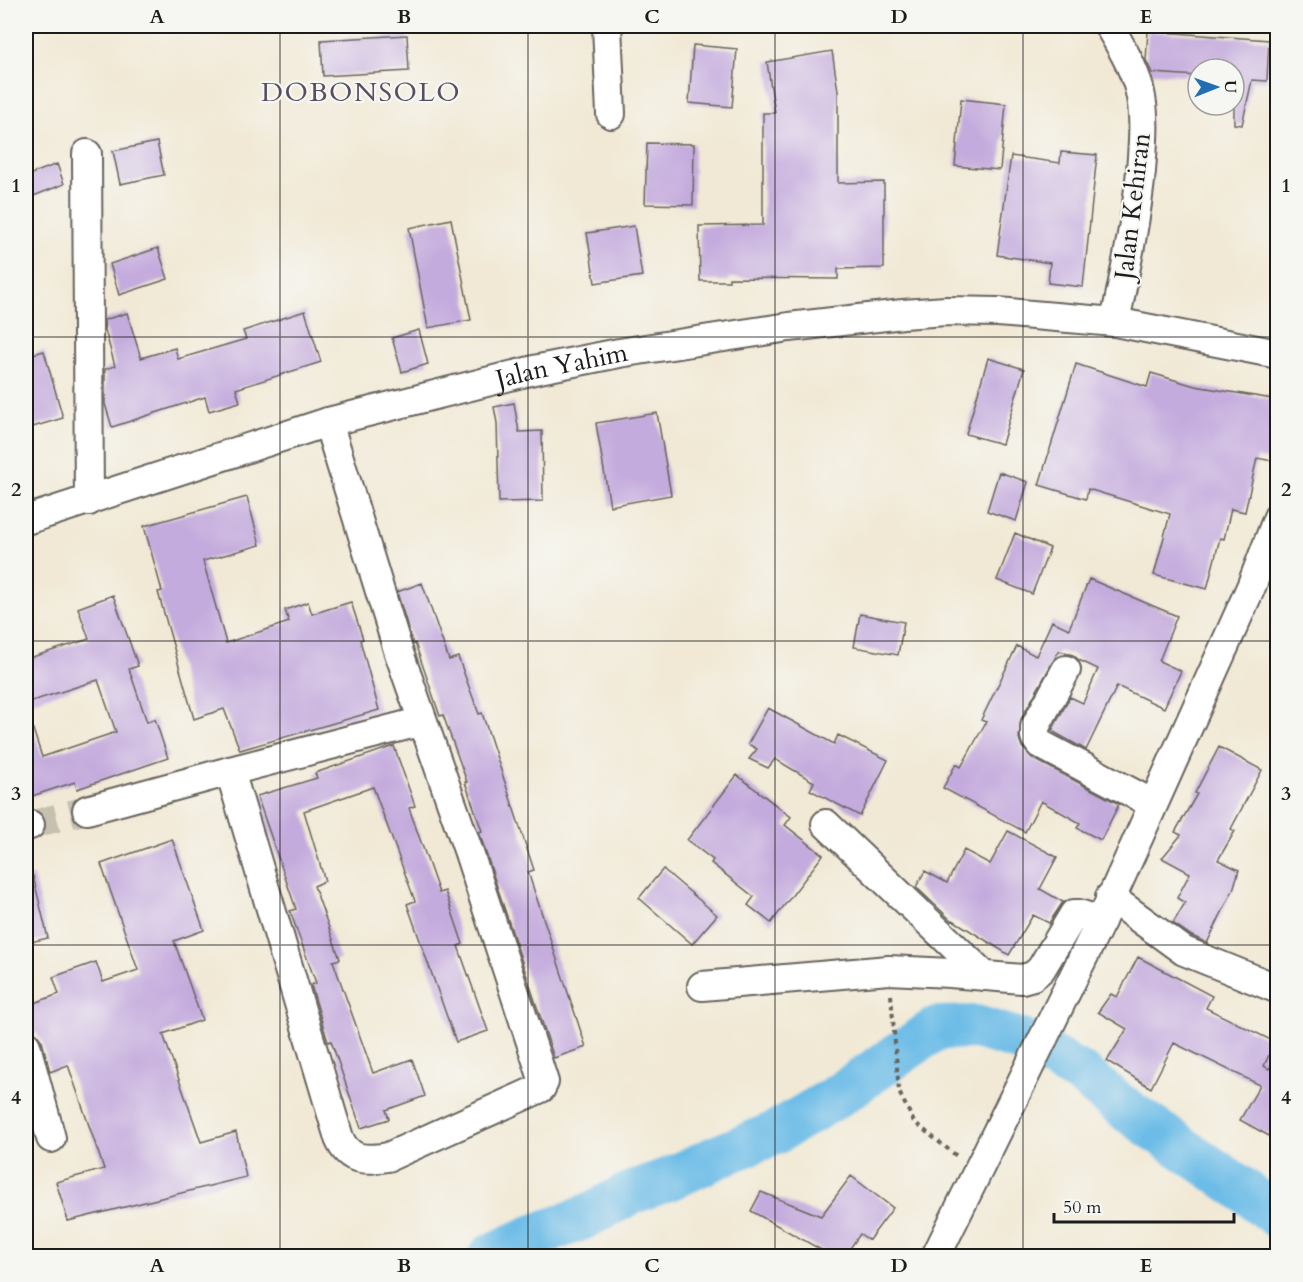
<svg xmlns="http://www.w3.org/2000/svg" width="1303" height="1282" viewBox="0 0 1303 1282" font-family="Cardo,serif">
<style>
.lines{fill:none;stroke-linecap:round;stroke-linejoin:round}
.river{stroke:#6cbce7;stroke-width:44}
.building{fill:#c4abdd}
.minor-tunnel{stroke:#c6c0b0;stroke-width:28;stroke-dasharray:28 14;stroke-linecap:butt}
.minor-casing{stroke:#67645d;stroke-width:32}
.path{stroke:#67645d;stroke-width:4;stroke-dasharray:4.5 4.5;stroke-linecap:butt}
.minor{stroke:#fff;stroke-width:28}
.grid{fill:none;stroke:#1c1c1c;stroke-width:1.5;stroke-opacity:0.55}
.labels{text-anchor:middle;stroke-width:4.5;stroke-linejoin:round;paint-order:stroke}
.street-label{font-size:26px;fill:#1c1c1c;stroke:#f6f6f2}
.neighbourhood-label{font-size:27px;letter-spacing:1.5px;fill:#574e60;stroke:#f6f6f2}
.neatline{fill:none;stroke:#1c1c1c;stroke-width:2}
.grid-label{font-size:20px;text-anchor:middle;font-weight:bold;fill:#1c1c1c}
</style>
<rect width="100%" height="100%" fill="#f6f6f2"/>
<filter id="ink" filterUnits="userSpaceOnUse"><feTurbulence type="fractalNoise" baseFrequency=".0167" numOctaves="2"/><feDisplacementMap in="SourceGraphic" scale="12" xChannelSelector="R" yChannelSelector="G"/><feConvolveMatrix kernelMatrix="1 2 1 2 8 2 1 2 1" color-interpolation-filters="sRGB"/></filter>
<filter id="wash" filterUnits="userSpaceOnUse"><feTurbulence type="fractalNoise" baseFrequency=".008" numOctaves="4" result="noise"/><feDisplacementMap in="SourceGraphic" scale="24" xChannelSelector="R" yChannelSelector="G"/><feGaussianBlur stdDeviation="1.35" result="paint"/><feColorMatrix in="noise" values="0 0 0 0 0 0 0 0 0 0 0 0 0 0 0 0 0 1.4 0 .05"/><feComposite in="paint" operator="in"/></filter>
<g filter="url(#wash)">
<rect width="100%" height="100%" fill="#f1e9d5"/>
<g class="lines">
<!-- river -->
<path class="river" d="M490,1256L529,1238L581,1219L631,1193L674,1177L717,1157L775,1133L836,1097L937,1028L976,1027L1020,1040L1083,1075L1125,1109L1241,1188L1278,1217"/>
</g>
<g id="blocks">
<!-- building -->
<path class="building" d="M1148,31L1269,40L1267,81L1252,80L1242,125L1234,124V69H1198V76L1152,73L1146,60Z
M407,35L409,71L323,76L321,40Z
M693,45L737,49L732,107L689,103Z
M832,51L838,91V183L884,182V268L838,269V279L729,278V281H700L699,226L763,225V113H775L767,62Z
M961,99L1006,104L1000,170L955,166Z
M157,142L164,175L120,184L113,151Z
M647,143L694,144L693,205L645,204Z
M1061,152L1097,155L1083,287L1048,283L1050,263L997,255L1011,156L1060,163Z
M57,164L64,184L26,199V176Z
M451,219L471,320L428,328L409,228Z
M634,226L642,276L595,283L587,233Z
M158,248L168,279L119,295L110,264Z
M305,311L321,362L236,389L240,402L209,411L205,397L112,427L105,404V369L115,366L105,330L104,320L127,313L141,358L175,348L178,359L246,339L243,331Z
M419,330L428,364L402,372L392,338Z
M44,351L63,418L26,429V356Z
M988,358L1024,369L1002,444L966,434Z
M1076,364L1147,387L1151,373L1195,386L1278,400V462L1257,458L1245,512L1231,509L1224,539L1220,538L1207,589L1154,575L1170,514L1088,489L1086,499L1039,485Z
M514,403L519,432L542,431L543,501L499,502L497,423L494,407Z
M657,413L671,495L610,506L596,423Z
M999,472L1028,482L1016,521L987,511Z
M247,497L260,545L203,561L226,643L289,622L285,610L308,602L312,614L351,602L363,639L360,640L379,710L240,750L224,709L194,719L158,592L162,591L144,526Z
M1015,533L1050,548L1032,594L997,580Z
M1089,579L1177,616L1159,661L1181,671L1164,708L1117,686L1086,750L1052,731L1070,697L1083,703L1098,669L1079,660L1073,655L1059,651L1021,719L1019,738L1022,747L1032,758L1119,804L1101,840L1077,828L1080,823L1041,801L1025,832L943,788L956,764L961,767L986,722L981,720L1017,646L1036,656L1052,621L1069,629Z
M422,583L449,660L458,657L479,714L482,713L534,870L528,872L586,1047L554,1058L479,832L482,831L465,782H467L443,715L440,716L415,643L413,644L397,592Z
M113,595L138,666L129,669L147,722L155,719L168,758L77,789L75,782L26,798V721L30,720L42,757L116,732L98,680L26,703V659L89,639L78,608Z
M860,614L904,622L898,655L854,647Z
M768,708L834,744L838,735L888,760L860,816L810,790L814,782L775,759L768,768L749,759L757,749L748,744Z
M394,746L415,806L409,808L439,893L445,891L463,944L458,946L488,1031L456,1042L407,904L415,901L373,787L304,811L325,881L314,886L340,959L333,961L373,1073L412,1059L425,1096L386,1110L389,1119L361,1128L331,1041L328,1042L311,985L316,983L290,911L296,909L257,796L317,778L315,773Z
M1219,747L1262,770L1231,829L1235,831L1218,860L1239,870L1233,890L1207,943L1192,936L1173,923L1185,903L1177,898L1190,873L1162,858L1181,835L1175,832L1197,794L1195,793Z
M737,775L791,817L785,825L823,855L771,923L748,905L754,897L711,863L713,860L687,840Z
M1008,831L1057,857L1040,889L1063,902L1049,923L1033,915L1009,955L953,920L952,921L916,887L925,871L947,883L964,850L990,864Z
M172,839L204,930L174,941L202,1020L163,1034L201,1142L236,1132L246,1177L68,1221L56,1182L104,1169L68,1065L50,1072L42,1041L37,1034L28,1030L26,1023V1006L59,994L53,977L96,962L103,982L138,970L101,864Z
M663,869L717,915L692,944L639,898Z
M26,876H33L48,938L26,943Z
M1138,957L1212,996L1206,1008L1275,1042L1264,1066L1269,1069L1278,1055V1121L1269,1136L1240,1120L1260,1085L1174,1043L1151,1088L1107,1061L1127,1029L1098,1012L1111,994L1117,997Z
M851,1176L893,1208L869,1240L860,1234L844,1257H834L751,1211L761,1192L821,1216Z"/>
</g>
</g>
<g filter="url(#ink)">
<use href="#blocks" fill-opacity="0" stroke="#67645d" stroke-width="1.5"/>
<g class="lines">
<!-- minor-tunnel -->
<path class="minor-tunnel" d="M30,825L87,810"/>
<defs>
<g id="minor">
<path d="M607,26L611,114"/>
<path d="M1109,26C1120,45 1133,66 1139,88C1146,115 1143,143 1141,171C1136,222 1125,271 1115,322"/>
<path d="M87,154L89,501"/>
<path d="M328,422L398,650L468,850L544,1082L541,1088L388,1157C366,1160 349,1162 339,1138L230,771L423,721"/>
<path id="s1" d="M26,520L328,422L534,370L619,353L789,327L903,314L946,311L998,312L1115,322L1278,354"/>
<path d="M1066,670L1035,727V737L1040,744L1153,804"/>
<path d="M87,810L230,771"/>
<path d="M826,824L985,976"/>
<path d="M26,826L30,825"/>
<path d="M1110,897L1184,951L1278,989"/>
<path d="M702,986L889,970L950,973L1022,979L1033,976L1041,969L1074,914H1079L1101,921"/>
<path d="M26,1046L51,1138"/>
<path d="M936,1256L1101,921L1251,587L1278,517"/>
</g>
</defs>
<!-- minor casing -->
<use href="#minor" class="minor-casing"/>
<!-- path -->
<path class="path" d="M891,995L899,1092L914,1122L958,1157"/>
<!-- minor -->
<use href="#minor" class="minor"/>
</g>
</g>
<!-- grid -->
<path class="grid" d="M280,26V1256M528,26V1256M775,26V1256M1023,26V1256M26,337H1278M26,641H1278M26,945H1278"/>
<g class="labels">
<!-- street labels -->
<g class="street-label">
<text transform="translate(1132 206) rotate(-83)" y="9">Jalan Kehiran</text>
<text dy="9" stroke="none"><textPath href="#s1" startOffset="558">Jalan Yahim</textPath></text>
</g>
<!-- neighbourhood labels -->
<g class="neighbourhood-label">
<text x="361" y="101">DOBONSOLO</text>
</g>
</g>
<!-- margin -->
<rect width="1303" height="1282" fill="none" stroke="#f6f6f2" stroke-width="66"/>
<!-- north arrow -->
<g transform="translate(1216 87) rotate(89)"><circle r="28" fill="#f6f6f2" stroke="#9f9f9c" stroke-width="1.5"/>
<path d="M0-4.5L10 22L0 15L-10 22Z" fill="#1f6fb2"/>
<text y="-9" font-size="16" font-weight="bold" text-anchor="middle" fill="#1c1c1c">U</text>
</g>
<!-- scale -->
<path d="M1054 1213v9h180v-9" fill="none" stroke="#1c1c1c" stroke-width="3"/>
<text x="1063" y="1213" font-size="18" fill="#1c1c1c" stroke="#f6f6f2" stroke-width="4.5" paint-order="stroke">50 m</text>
<rect x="33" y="33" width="1237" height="1216" class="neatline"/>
<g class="grid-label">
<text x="157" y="23">A</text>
<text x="404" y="23">B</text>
<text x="652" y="23">C</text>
<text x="899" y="23">D</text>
<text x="1146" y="23">E</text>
<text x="16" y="192">1</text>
<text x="1286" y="192">1</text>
<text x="16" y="496">2</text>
<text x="1286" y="496">2</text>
<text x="16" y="800">3</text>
<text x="1286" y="800">3</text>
<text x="16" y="1104">4</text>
<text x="1286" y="1104">4</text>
<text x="157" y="1272">A</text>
<text x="404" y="1272">B</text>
<text x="652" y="1272">C</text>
<text x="899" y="1272">D</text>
<text x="1146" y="1272">E</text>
</g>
</svg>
